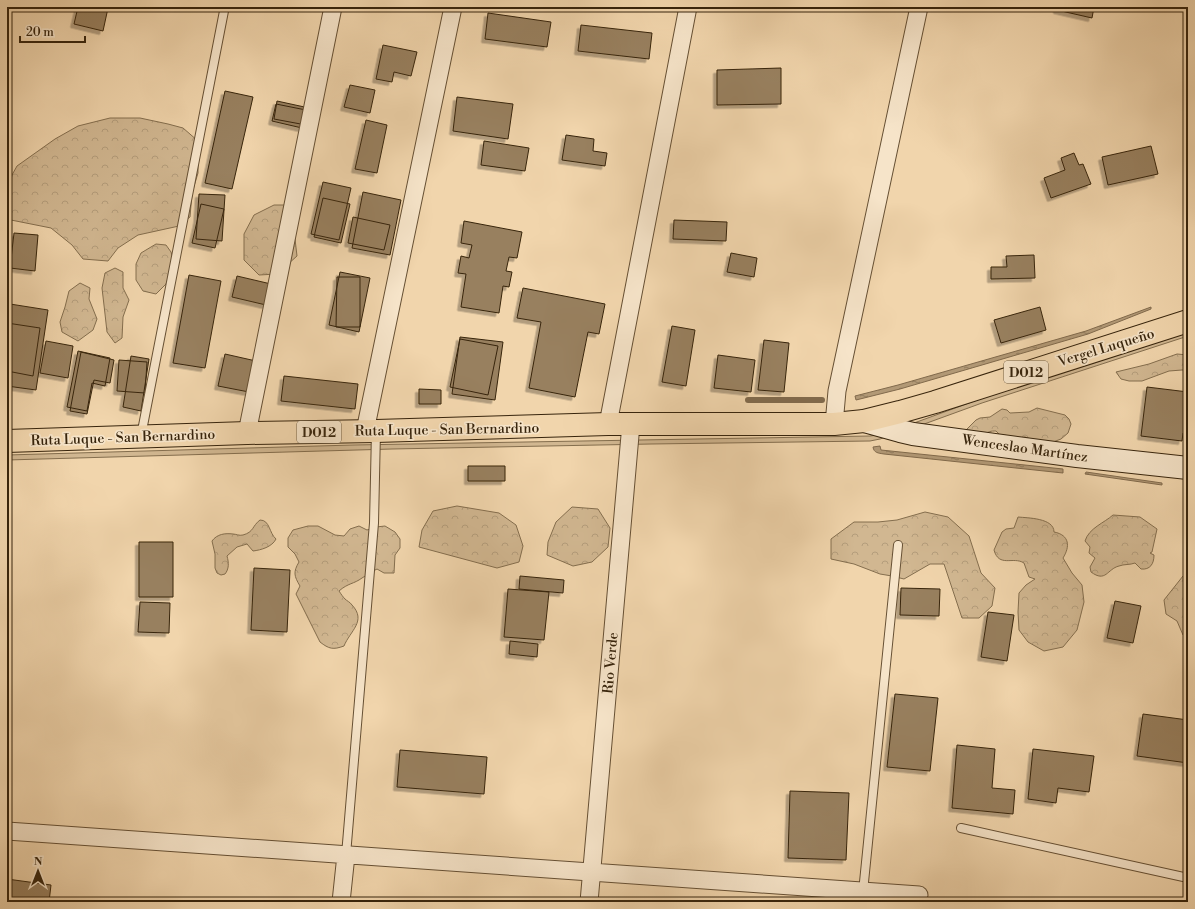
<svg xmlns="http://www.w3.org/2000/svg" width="1195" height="909" viewBox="0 0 1195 909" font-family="'Libre Bodoni',serif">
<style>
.forest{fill:url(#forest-crowns);stroke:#846e4e}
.pitch{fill:#d1b791;stroke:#846e4e}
.water{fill:url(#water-ripples);stroke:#816a4c}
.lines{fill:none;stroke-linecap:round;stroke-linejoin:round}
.stream{stroke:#816a4c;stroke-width:6}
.building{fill:#98805f;stroke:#37240c;filter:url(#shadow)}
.lane-casing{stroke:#665034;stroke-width:10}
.street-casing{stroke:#665034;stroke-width:19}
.secondary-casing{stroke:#37240c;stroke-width:24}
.primary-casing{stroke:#37240c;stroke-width:24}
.lane{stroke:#f6e4c9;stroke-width:8}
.street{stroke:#f6e4c9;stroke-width:17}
.secondary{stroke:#f6e4c9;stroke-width:22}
.primary{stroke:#f1d5ac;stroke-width:22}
.labels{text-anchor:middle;stroke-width:3.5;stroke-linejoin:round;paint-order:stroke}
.shield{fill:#f6e4c9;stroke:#705e45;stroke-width:1}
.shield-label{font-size:13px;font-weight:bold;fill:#37240c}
.street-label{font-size:14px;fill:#37240c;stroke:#f6e4c9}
</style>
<defs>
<pattern id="forest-crowns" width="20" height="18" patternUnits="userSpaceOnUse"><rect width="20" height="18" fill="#d1b791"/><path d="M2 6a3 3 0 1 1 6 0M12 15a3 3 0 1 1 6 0" fill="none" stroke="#b49d7c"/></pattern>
<pattern id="water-ripples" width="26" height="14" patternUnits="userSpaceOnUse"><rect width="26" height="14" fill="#b29976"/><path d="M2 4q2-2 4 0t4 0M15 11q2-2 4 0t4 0" fill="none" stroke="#927d5f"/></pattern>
<filter id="shadow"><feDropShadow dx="-3.5" dy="3.5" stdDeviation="0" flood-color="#0004"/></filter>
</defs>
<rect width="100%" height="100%" fill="#f1d5ac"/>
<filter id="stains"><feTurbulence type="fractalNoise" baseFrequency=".005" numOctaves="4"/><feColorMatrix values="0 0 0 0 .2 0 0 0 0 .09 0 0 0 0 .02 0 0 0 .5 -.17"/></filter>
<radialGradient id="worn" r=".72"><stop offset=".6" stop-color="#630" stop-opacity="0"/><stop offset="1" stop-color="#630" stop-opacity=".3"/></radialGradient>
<!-- forest -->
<path class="forest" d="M110,118H140L168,124L183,128L198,141V173L192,193L190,217L179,226L138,235L118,248L108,261L83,259L72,245L51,228L11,220L7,214V184L17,166L55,139L78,126Z
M274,205H291L297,256L277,274L259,275L244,260V234L254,215Z
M156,244L166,245L171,252L174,263L166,284L156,294L143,291L136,280V264L141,253Z
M115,268L123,272V288L129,300L123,317L122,338L115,343L107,332L105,314L102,288L105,273Z
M80,283L90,288L89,299L97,319L93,330L78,341L62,332L60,322L65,307L69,291Z
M1177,354L1188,355V370H1182L1169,371L1142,381H1129L1121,379L1116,372L1149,364Z
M1037,408L1065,415L1069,419L1071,424L1068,433L1061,439L1053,442L1033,440L1025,437L1005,440L996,431C991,431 988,431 984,436L966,434V430L976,420L980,418L990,417L1002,409L1007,410L1010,413L1029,412Z
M457,506L499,513L516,525L523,546L519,562L497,568L419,547L422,530L433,511Z
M572,507L598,509L610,528L608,547L592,562L573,566L547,555L548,542L556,522Z
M925,512L948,517L969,536L981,573L995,588L992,606L979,618H962L944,564H930L904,579L892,576L880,574L854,564L831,559V539L854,522H878L897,520Z
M1113,515L1140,517L1157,529L1152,552L1150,553L1154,555C1154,564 1150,570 1141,569L1135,563C1130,565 1124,564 1119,566C1107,569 1106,583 1091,572L1090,567L1095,558L1089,553L1090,547L1085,541C1089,528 1104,523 1113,515Z
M1018,517C1028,518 1054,518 1054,532C1070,535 1070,547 1063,558L1072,573L1082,585L1084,602L1077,630L1063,647L1044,651L1028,642L1019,630L1018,612L1019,593L1026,585L1035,579L1029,577L1024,563C1013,556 999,568 994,550L1002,532L1006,529L1014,528Z
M260,520C270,520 269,533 276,539C272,547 261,550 253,551L247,544L237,547L227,556C229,563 229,569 225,574L221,575L217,573L215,568V554L212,541C217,534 225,533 233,534C236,534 239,536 243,535C254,532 252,526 260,520Z
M308,526H318L335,535L344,536L350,529L359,526L367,530L376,527L385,526L395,532L400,539V548L395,555L394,573H384L377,569C371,572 367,575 362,578C354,584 348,583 339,591C341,594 343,597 345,599C347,601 350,602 352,605C367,621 350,631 344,646C333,650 329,649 320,642L296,594L300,586C294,576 293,572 299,562L295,554L288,547V538L293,530Z
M1188,575V639L1183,635L1177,621L1166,614L1164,600L1183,576Z"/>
<!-- pitch -->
<path class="pitch" d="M1188,331V336L982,403L905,431L880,439L870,441L651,444L392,449L7,460V455L353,445L870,436L878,435L903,427L980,399Z"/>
<!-- water -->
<path class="water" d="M1151,307V309L1088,334L900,389L856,400L855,396L898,385L1086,331Z
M880,446L881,450L1063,469V473L884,454C878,453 874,453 873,447Z
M1086,472L1162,483V485L1085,474Z"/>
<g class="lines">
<!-- stream -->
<path class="stream" d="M748,400H822"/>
</g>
<!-- building -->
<path class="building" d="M78,7L108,8L103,31L74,24Z
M1057,7H1094L1092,18L1057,10Z
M488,13L551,22L547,47L485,39Z
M581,25L652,33L649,59L578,51Z
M383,45L417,52L411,76L394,72L392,82L376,79Z
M781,68V104L717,105V70Z
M350,85L375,90L370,113L344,107Z
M225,91L253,97L232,189L205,183Z
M457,97L513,104L508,139L453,131Z
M277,101L309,108L306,125L274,119Z
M276,104L306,110L302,128L272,121Z
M366,120L387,125L377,173L355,169Z
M566,135L594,139L593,151L607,153L605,166L562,160Z
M484,141L529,148L525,171L481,165Z
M1151,146L1158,174L1108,185L1102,157Z
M1074,153L1079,165L1083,164L1091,184L1051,198L1044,178L1065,170L1061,158Z
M323,182L351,188L339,240L311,234Z
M363,192L401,200L390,255L352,248Z
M199,194L225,195L222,241L196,239Z
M323,198L350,204L341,243L314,237Z
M201,204L224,209L215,248L192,243Z
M353,217L390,225L384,250L348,243Z
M674,220L727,222L726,241L673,239Z
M464,221L522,232L517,258L509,257L506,271L512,272L509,287L503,286L499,313L461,307L466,274L458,273L461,256L469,258L472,245L461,243Z
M14,233L38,235L35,271L10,268Z
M731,253L757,258L754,277L727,272Z
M1034,255L1035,278L991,279V267H1007L1006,256Z
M340,272L370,278L359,332L329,325Z
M189,275L221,281L205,368L173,363Z
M237,276L271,284L266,305L232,297Z
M337,277H360V327H336Z
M523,288L605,304L599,334L588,332L575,397L529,388L541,322L517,318Z
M10,304L48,310L36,390L7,386V323Z
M1040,307L1046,330L1001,343L994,320Z
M7,323L40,328L33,376L7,371Z
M672,326L695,330L686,386L662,382Z
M460,337L503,342L495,400L452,394Z
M460,339L498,346L488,395L450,387Z
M764,340L789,343L784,392L758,390Z
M46,341L73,346L68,378L40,373Z
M78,351L110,358L105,386L92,383L87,411L67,407Z
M81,352L114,360L110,383L94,380L87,414L70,411Z
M225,354L256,361L249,392L218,386Z
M718,355L755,360L751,392L714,388Z
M131,356L149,359L141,411L123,407Z
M119,360L147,362L145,393L117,391Z
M284,376L358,384L355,409L281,401Z
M1147,387L1188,392L1187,409H1188V433H1183L1182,441L1141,436Z
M419,389L441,390V404H419Z
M468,466H505V481H468Z
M139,542H173V597H139Z
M254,568L290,570L287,632L251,630Z
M520,576L564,580L563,593L519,589Z
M901,588L940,589L939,616L900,615Z
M508,589L549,592L544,640L504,637Z
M1115,601L1141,606L1133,643L1107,638Z
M140,602L170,603L169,633L138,632Z
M988,612L1014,615L1007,661L981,657Z
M510,641L538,644L537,657L509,654Z
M895,694L938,698L930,771L887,767Z
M1143,714L1188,720V763L1137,756Z
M957,745L995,749L992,788L1015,790L1013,814L952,808Z
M1033,749L1094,756L1089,792L1058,788L1056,803L1028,799Z
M400,750L487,757L484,794L397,787Z
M790,791L849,793L846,860L788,858Z
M7,879L51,885L49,902H35L7,898Z"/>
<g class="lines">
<defs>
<path id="lane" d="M141,436L224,11
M961,828L1188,878
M346,855L374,523L376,431
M863,892L898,545"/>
<path id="street" d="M608,424L688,7
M834,424L837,391L919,7
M365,431L453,7
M247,433L333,7
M7,831L919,895
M341,902L346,855
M589,902L631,424"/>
<path id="secondary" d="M864,421L900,431L913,434L1077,456L1188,468"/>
<path id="primary" d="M7,441L247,433L376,431L608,424H834L864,421L900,412L935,402L1188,321"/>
</defs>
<!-- lane casing -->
<use href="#lane" class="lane-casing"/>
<!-- street casing -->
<use href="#street" class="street-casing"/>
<!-- secondary casing -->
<use href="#secondary" class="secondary-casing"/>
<!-- primary casing -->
<use href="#primary" class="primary-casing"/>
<!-- lane -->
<use href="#lane" class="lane"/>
<!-- street -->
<use href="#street" class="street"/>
<!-- secondary -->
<use href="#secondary" class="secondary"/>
<!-- primary -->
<use href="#primary" class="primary"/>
</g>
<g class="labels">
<!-- shield labels -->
<g class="shield">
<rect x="1004" y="361" width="44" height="22" rx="3"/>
<rect x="297" y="421" width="44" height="22" rx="3"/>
</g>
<g class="shield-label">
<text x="1026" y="377">D012</text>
<text x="319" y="437">D012</text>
</g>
<!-- street labels -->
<g class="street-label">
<text transform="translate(1106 347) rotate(-17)" y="5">Vergel Luqueño</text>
<text transform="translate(447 429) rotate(-1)" y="5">Ruta Luque - San Bernardino</text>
<text transform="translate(123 437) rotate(-2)" y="5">Ruta Luque - San Bernardino</text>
<text transform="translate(1025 448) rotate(8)" y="5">Wenceslao Martínez</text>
<text transform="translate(610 663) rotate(-85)" y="5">Rio Verde</text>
</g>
</g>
<!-- margin -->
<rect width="1195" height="909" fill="none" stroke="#f1d5ac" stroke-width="24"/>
<rect x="8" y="8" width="1179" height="893" fill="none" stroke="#37240c" stroke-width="2"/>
<rect x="12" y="12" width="1171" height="885" fill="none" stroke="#37240c"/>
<!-- north arrow -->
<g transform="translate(38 871)" stroke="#f6e4c9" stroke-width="3" paint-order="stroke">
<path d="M0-3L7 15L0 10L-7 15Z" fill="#37240c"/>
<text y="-6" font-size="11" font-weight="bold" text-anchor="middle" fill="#37240c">N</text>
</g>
<!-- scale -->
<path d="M20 36v6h65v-6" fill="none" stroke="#37240c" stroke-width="2"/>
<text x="26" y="36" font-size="12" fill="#37240c" stroke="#f6e4c9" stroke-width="3" paint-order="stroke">20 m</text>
<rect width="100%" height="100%" filter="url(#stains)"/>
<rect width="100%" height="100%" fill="url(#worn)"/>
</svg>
